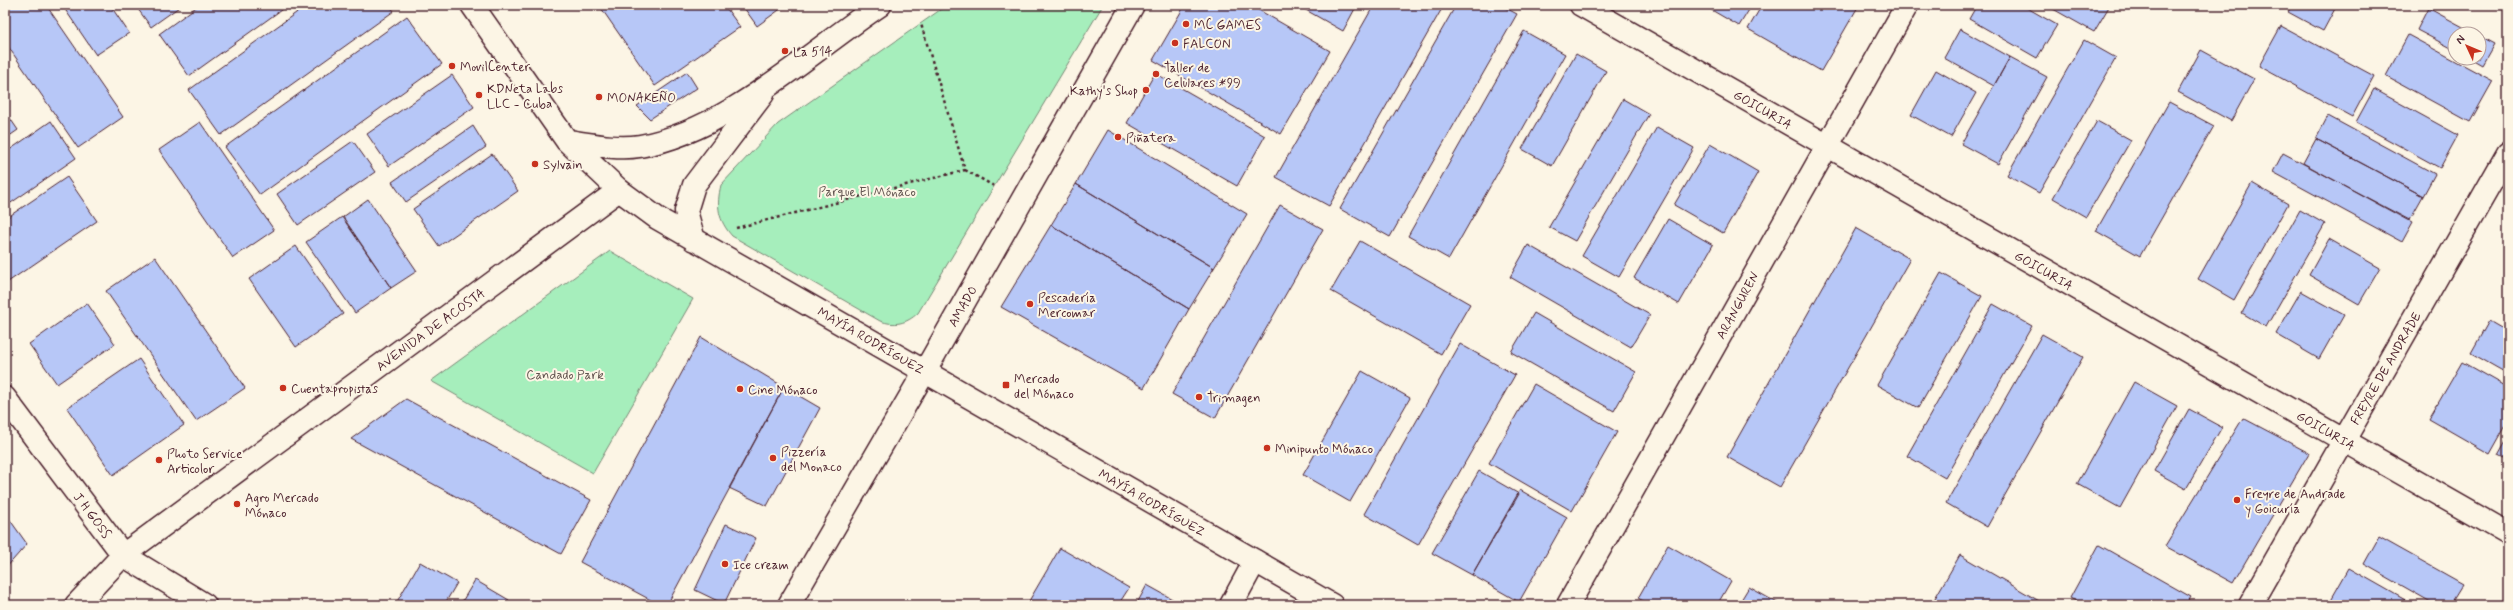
<svg xmlns="http://www.w3.org/2000/svg" width="2513" height="610" viewBox="0 0 2513 610" font-family="Mynerve,sans-serif">
<style>
.green{fill:#a6eebc;stroke:#788674}
.building{fill:#b7c7f7;stroke:#4a1f2b}
.lines{fill:none;stroke-linecap:round;stroke-linejoin:round}
.minor-casing{stroke:#4a1f2b;stroke-width:25}
.major-casing{stroke:#4a1f2b;stroke-width:25}
.path{stroke:#4a1f2b;stroke-width:2.5;stroke-dasharray:3 3;stroke-linecap:butt}
.minor{stroke:#fcf5e5;stroke-width:22}
.major{stroke:#fcf5e5;stroke-width:22}
.poi-dot{fill:#c8321e;stroke:#fcf5e5;stroke-width:1.5}
.labels{text-anchor:middle;stroke-width:4;stroke-linejoin:round;paint-order:stroke}
.poi-label{font-size:13px;fill:#4a1f2b;stroke:#fcf5e5;text-anchor:start}
.street-label{font-size:13px;fill:#4a1f2b;stroke:#fcf5e5}
.park-label{font-size:13px;fill:#61534f;stroke:#fcf5e5}
</style>
<rect width="100%" height="100%" fill="#fcf5e5"/>
<filter id="ink" filterUnits="userSpaceOnUse"><feTurbulence type="fractalNoise" baseFrequency=".025" numOctaves="2"/><feDisplacementMap in="SourceGraphic" scale="8" xChannelSelector="R" yChannelSelector="G"/><feConvolveMatrix kernelMatrix="1 2 1 2 8 2 1 2 1" color-interpolation-filters="sRGB"/></filter>
<g filter="url(#ink)">
<!-- green -->
<path class="green" d="M947,5H1103L918,313C906,324 895,326 880,321L732,236C718,220 716,206 721,185L778,124Z
M610,251L693,299L593,473L431,381Z"/>
<!-- building -->
<path class="building" d="M5,5H46L123,117L78,148L5,42Z
M62,5H110L129,33L96,55Z
M135,5H182L151,27Z
M199,5H288L189,76L159,34Z
M307,5H389L394,11L221,135L189,90Z
M599,5H724L740,27L655,86Z
M742,5H786L757,26Z
M1185,5H1250L1330,51L1281,134L1153,60Z
M1297,5H1357L1343,31Z
M1374,5H1444L1329,206L1276,177Z
M1456,5H1500L1517,14L1390,237L1340,209Z
M1703,5H1752L1739,26Z
M1762,5H1859L1821,71L1748,29Z
M1977,5H2022L2057,25L2037,58L1969,19Z
M2046,5H2110L2094,32Z
M2292,5H2337L2323,31L2288,12Z
M2428,8L2476,34H2455V50L2417,30Z
M407,16L442,64L260,195L225,147Z
M2281,26L2374,76L2352,117L2259,66Z
M1960,29L2010,57L1994,86L1944,58Z
M1524,31L1565,54L1449,259L1408,236Z
M2408,35L2493,81L2470,122L2386,76Z
M2479,36L2494,44L2482,65L2470,58H2479Z
M2084,40L2116,58L2039,193L2007,175Z
M2201,50L2254,79L2231,121L2178,92Z
M1576,54L1606,71L1552,166L1522,149Z
M2010,57L2047,77L1998,164L1961,144Z
M1936,70L1976,93L1951,137L1911,115Z
M687,72L697,88L650,119L637,106Z
M1155,73L1265,136L1237,186L1127,123Z
M452,75L474,107L389,166L367,134Z
M2374,89L2458,135L2440,168L2356,122Z
M1623,99L1649,114L1575,241L1549,227Z
M2169,102L2214,126L2140,256L2096,231Z
M5,111L18,130L5,139Z
M2328,116L2435,174L2423,196L2316,139Z
M51,121L76,158L5,207V153Z
M2097,121L2131,140L2086,217L2053,198Z
M200,122L274,230L233,258L159,150Z
M473,126L486,147L406,202L392,182Z
M1657,127L1694,148L1619,277L1582,256Z
M1108,130L1247,214L1214,268L1076,184Z
M2316,139L2423,196L2409,221L2303,163Z
M353,141L375,172L298,225L277,194Z
M1710,144L1758,172L1723,233L1674,205Z
M2283,153L2413,222L2402,242L2273,172Z
M492,154L518,191L439,246L413,209Z
M67,177L97,221L5,284V219Z
M2252,183L2288,204L2234,300L2198,279Z
M1076,184L1214,268L1189,309L1051,225Z
M368,199L417,271L391,288L343,217Z
M1280,205L1323,229L1215,418L1172,394Z
M2300,210L2325,224L2266,327L2242,313Z
M342,217L391,288L355,313L306,242Z
M1668,219L1713,245L1679,304L1634,278Z
M1051,225L1189,309L1144,388L1001,307Z
M1856,228L1910,259L1780,487L1727,457Z
M2329,239L2380,268L2359,304L2309,275Z
M1360,241L1470,304L1441,354L1331,291Z
M1528,245L1650,315L1631,347L1510,277Z
M296,246L343,314L296,347L249,279Z
M155,257L245,388L196,421L106,291Z
M1941,273L1982,296L1918,408L1877,385Z
M2301,291L2344,315L2319,359L2276,334Z
M87,303L115,344L57,384L29,344Z
M1993,304L2032,326L1945,478L1907,456Z
M1534,313L1636,372L1614,411L1511,352Z
M2489,321L2508,332V374L2471,353Z
M2042,334L2083,357L1987,527L1946,503Z
M701,337L784,387L667,605H660L580,562Z
M1460,344L1515,375L1418,545L1364,514Z
M139,359L184,425L113,475L67,408Z
M2462,362L2508,388V422L2490,454L2429,419Z
M1362,371L1410,398L1350,502L1303,475Z
M2134,382L2177,406L2120,508L2077,484Z
M1534,384L1617,432L1572,511L1489,463Z
M784,387L820,408L767,506L729,488Z
M406,399L591,500L561,554L351,439Z
M2189,409L2222,427L2186,489L2154,471Z
M2243,418L2309,453L2233,583L2165,546Z
M2508,437V460L2498,455Z
M1479,471L1519,494L1472,575L1432,553Z
M1520,490L1567,517L1519,602L1472,575Z
M5,513L27,544L5,569Z
M726,524L756,538L724,604L695,590Z
M2379,537L2463,584L2450,605H2436L2364,564Z
M1668,545L1731,581L1717,605H1650L1638,598Z
M2099,545L2191,597L2186,605H2083L2070,598Z
M1060,548L1129,588L1118,605H1036L1029,601Z
M1960,555L2046,605H1931Z
M420,562L457,583L444,605H395Z
M2349,568L2414,605H2328Z
M475,580L509,600L506,605H460Z
M1147,585L1183,605H1136Z
M1749,587L1781,605H1738Z"/>
<g class="lines">
<defs>
<path id="minor" d="M1581,5L2508,534
M5,398L123,555L205,605
M76,605L123,555L619,190
M789,605L925,371
M1231,605L1255,561
M1568,605L1907,5
M2250,605L2508,153"/>
<path id="major" d="M472,5L567,141L619,190L657,218L1332,605
M567,141C590,144 617,150 640,146C727,131 808,53 880,5
M694,240L686,211L694,185L763,94
M925,371L1133,5"/>
</defs>
<!-- minor casing -->
<use href="#minor" class="minor-casing"/>
<!-- major casing -->
<use href="#major" class="major-casing"/>
<!-- path -->
<path class="path" d="M965,170L994,186
M736,228L965,170L921,24"/>
<!-- minor -->
<use href="#minor" class="minor"/>
<!-- major -->
<use href="#major" class="major"/>
</g>
</g>
<!-- markers -->
<g class="poi-dot">
<circle cx="1186" cy="24" r="4"/>
<circle cx="1175" cy="43" r="4"/>
<circle cx="785" cy="51" r="4"/>
<circle cx="452" cy="66" r="4"/>
<circle cx="1156" cy="74" r="4"/>
<circle cx="1146" cy="90" r="4"/>
<circle cx="479" cy="95" r="4"/>
<circle cx="599" cy="97" r="4"/>
<circle cx="1118" cy="137" r="4"/>
<circle cx="535" cy="164" r="4"/>
<circle cx="1030" cy="304" r="4"/>
<rect x="1002" y="381" width="8" height="8" rx="2"/>
<circle cx="283" cy="388" r="4"/>
<circle cx="740" cy="389" r="4"/>
<circle cx="1199" cy="397" r="4"/>
<circle cx="1267" cy="448" r="4"/>
<circle cx="773" cy="458" r="4"/>
<circle cx="159" cy="460" r="4"/>
<circle cx="2237" cy="500" r="4"/>
<circle cx="237" cy="504" r="4"/>
<circle cx="725" cy="564" r="4"/>
</g>
<g class="labels">
<!-- poi labels -->
<g class="poi-label">
<text x="1194" y="29">MC GAMES</text>
<text x="1183" y="48">FALCON</text>
<text x="793" y="56">La 514</text>
<text x="460" y="71">MovilCenter</text>
<text x="1164" y="72">Taller de<tspan x="1164" dy="15">Celulares *99</tspan></text>
<text x="487" y="93">KDNeta Labs<tspan x="487" dy="15">LLC - Cuba</tspan></text>
<text x="1138" y="95" text-anchor="end">Kathy's Shop</text>
<text x="607" y="102">MONAKEÑO</text>
<text x="1126" y="142">Piñatera</text>
<text x="543" y="169">Sylvain</text>
<text x="1038" y="302">Pescadería<tspan x="1038" dy="15">Mercomar</tspan></text>
<text x="1014" y="383">Mercado<tspan x="1014" dy="15">del Mónaco</tspan></text>
<text x="291" y="393">Cuentapropistas</text>
<text x="748" y="394">Cine Mónaco</text>
<text x="1207" y="402">Trimagen</text>
<text x="1275" y="453">Minipunto Mónaco</text>
<text x="781" y="456">Pizzería<tspan x="781" dy="15">del Monaco</tspan></text>
<text x="167" y="458">Photo Service<tspan x="167" dy="15">Articolor</tspan></text>
<text x="2245" y="498">Freyre de Andrade<tspan x="2245" dy="15">y Goicuría</tspan></text>
<text x="245" y="502">Agro Mercado<tspan x="245" dy="15">Mónaco</tspan></text>
<text x="733" y="569">Ice cream</text>
</g>
<!-- street labels -->
<g class="street-label">
<text transform="translate(1763 109) rotate(30)" y="5">GOICURIA</text>
<text transform="translate(2044 270) rotate(30)" y="5">GOICURIA</text>
<text transform="translate(1737 305) rotate(-61)" y="5">ARANGUREN</text>
<text transform="translate(962 306) rotate(-60)" y="5">AMADO</text>
<text transform="translate(430 329) rotate(-36)" y="5">AVENIDA DE ACOSTA</text>
<text transform="translate(871 340) rotate(30)" y="5">MAYÍA RODRÍGUEZ</text>
<text transform="translate(2385 368) rotate(-60)" y="5">FREYRE DE ANDRADE</text>
<text transform="translate(2326 430) rotate(30)" y="5">GOICURIA</text>
<text transform="translate(1152 502) rotate(30)" y="5">MAYÍA RODRÍGUEZ</text>
<text transform="translate(93 515) rotate(53)" y="5">J H GOSS</text>
</g>
<!-- park labels -->
<g class="park-label">
<text x="867" y="196">Parque El Mónaco</text>
<text x="565" y="379">Candado Park</text>
</g>
</g>
<!-- margin -->
<rect width="2513" height="610" fill="none" stroke="#fcf5e5" stroke-width="20"/>
<rect x="10" y="10" width="2493" height="590" fill="none" stroke="#4a1f2b" stroke-width="1.5" filter="url(#ink)"/>
<!-- north arrow -->
<g transform="translate(2467 46) rotate(314)"><circle r="19" fill="#fcf5e5" stroke="#b59f9b"/>
<path d="M0-3L7 15L0 10L-7 15Z" fill="#c8321e"/>
<text y="-6" font-size="11" font-weight="bold" text-anchor="middle" fill="#4a1f2b">N</text>
</g>
</svg>
